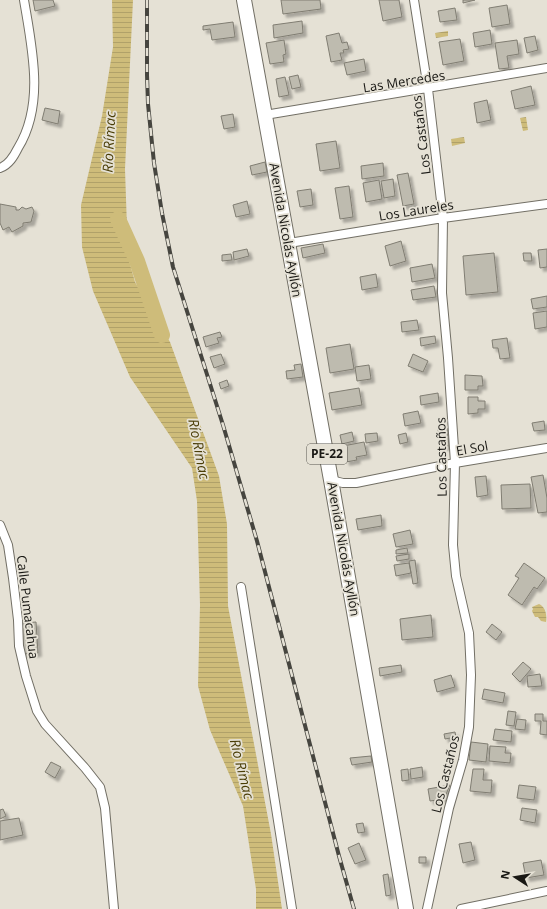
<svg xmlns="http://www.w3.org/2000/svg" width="547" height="909" viewBox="0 0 547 909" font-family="'Open Sans',sans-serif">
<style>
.water{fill:url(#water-rules)}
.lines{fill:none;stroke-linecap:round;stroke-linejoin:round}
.river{stroke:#cebc7a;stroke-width:16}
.building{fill:#bebbaf;stroke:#807d72;filter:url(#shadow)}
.street-casing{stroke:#726f65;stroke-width:10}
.highway-casing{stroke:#726f65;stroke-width:16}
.street{stroke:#fff;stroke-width:8}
.highway{stroke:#fff;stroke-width:14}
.rail-casing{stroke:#46453f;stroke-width:4}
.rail{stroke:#e5e1d5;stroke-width:2.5;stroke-dasharray:8;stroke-linecap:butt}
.labels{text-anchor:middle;stroke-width:3.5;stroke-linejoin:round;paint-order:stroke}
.shield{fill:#e5e1d5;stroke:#56544e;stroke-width:1}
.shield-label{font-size:12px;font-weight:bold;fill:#191814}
.street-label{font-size:13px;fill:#191814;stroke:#e5e1d5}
.water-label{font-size:14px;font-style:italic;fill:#4a3d06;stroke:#e5e1d5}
</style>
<defs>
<pattern id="water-rules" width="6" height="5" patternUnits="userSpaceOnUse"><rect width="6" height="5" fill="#cebc7a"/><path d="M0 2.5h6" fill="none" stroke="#b0a169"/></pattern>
<filter id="shadow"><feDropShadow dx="3.5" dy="3.5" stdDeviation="1" flood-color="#0004"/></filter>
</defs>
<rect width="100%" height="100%" fill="#e5e1d5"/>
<!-- water -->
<path class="water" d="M112,0H133L125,169L128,257L135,282L170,342L219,476L227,524L228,606L271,834L282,909H256V889L243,806L210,730L198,686L200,605L197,501L192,468L130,377L93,291L82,247L81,205L102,116L113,47Z
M448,31V36L436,38L435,33Z
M526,117L528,130L523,131L520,118Z
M464,137L465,143L452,146L451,139Z
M539,604C546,607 547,616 546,622L541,621L538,617H535L532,611L533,609L532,607Z"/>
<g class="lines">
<!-- river -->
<path class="river" d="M118,219L137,261L162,335"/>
</g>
<!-- building -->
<path class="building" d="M33,0H53L55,6L35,11Z
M281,0H320L321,9L283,14Z
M379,0H399L402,17L383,21Z
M463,0H475L463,3Z
M507,5L510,24L492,27L489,8Z
M455,8L457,20L440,22L438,11Z
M302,21L303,33L274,38L273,25Z
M233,22L235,37L212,40L210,29L203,30V26Z
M490,30L492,44L475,47L473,33Z
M339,33L342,43L347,42L349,49L343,50L344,53H340L342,60L331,62L326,36Z
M535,36L538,50L527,53L524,38Z
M460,39L464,61L443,65L439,42Z
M284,40L286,54L283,55L284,62L270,64L266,43Z
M517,40L519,54L507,56L509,68L499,69L495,43Z
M364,59L366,71L347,75L344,63Z
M298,75L301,87L292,89L289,77Z
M285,77L289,95L279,97L276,79Z
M531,86L535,105L515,109L511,91Z
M487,100L491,120L477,123L474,103Z
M45,108L60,111L58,124L42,120Z
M233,114L235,127L224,129L221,116Z
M336,141L340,168L320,171L316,144Z
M265,162L267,172L252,175L250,166Z
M383,163L384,176L362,179L361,166Z
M408,173L414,204L403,206L397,175Z
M393,179L395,196L384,198L381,181Z
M379,180L382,199L366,202L363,183Z
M349,186L353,217L340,219L335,188Z
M311,189L313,205L300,207L297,191Z
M247,201L250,214L236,217L233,205Z
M0,204L16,207V210H19L22,207L26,209L32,207L34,211L31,222L23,223V226L12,232L9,227L3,230L0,223Z
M401,241L406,261L390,266L385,246Z
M323,244L325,253L303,258L301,248Z
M247,249L249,256L234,260L233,252Z
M547,249V267L540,268L538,250Z
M494,253L498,292L466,295L463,256Z
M523,253H531L532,261H524Z
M231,254L232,260L222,261V255Z
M432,264L435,278L412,282L410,268Z
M376,274L378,287L362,290L360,277Z
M434,286L436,297L413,300L411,290Z
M547,296V307L533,309L531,299Z
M547,311V327L535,329L533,313Z
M417,320L419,330L402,332L401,322Z
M220,332L222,337L217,338L219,343L206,347L203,337Z
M435,336L436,343L421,346L420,338Z
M507,338L510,358L500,359L498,348H493L492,340Z
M350,344L354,369L330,373L326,348Z
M221,354L225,364L214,368L210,357Z
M413,354L428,361L423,372L408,366Z
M301,364L303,377L287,379L286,371L295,370L294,365Z
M369,365L371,379L357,381L355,367Z
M465,375L482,376L483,386H478V390H465Z
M227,380L229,386L221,389L219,383Z
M359,388L362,405L332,410L329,393Z
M438,393L439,402L421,405L420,396Z
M468,397H478V401H485V409H478V413L468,414Z
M418,411L421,423L405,426L403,414Z
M544,421L545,430L534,431L532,423Z
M447,428L449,446L440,447L438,429Z
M352,432L354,441L342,444L340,435Z
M377,433L378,441L366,443L365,434Z
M406,433L408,442L400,444L398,435Z
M364,442L367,455L356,457L357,460L346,462L343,446Z
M543,475L547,498V512L538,513L531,477Z
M486,476L488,495L477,497L475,477Z
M530,484L531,508L502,509L501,485Z
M381,515L382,526L358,530L356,519Z
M410,530L413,544L396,547L393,534Z
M407,548L408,553L396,554V550Z
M409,554V559L397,561L396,556Z
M415,560L418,583L413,584L409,561Z
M409,563L411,573L396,576L394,565Z
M524,563L545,578L537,589L534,587L522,605L508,595L519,578L515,576Z
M431,615L433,637L402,640L400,619Z
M36,622L38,653L23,654L22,623Z
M492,624L502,632L496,640L486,632Z
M523,662L531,669L520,682L512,674Z
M401,665L402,672L380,676L379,668Z
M540,674L542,686L528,687L527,676Z
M451,675L455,687L437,692L434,680Z
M484,689L505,693L503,703L482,699Z
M508,711L516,712L514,726L506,725Z
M535,714H543V721H547V735L540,734L541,721H535Z
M517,719L526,720L525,730L515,729Z
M495,729L512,731L511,742L493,740Z
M455,732L456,737L445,739L444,734Z
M471,742L488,744L486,762L469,760Z
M490,746L506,747L505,753H511L510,763L489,761Z
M371,756L372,762L352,765L350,758Z
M51,762L61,767L55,778L45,772Z
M422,767L423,777L411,779L410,769Z
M408,769L409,780L402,781L401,770Z
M473,769H484L483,780H492L491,793L470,791Z
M450,785L444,799L430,801L428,789Z
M519,785L536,787L534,800L517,798Z
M522,808L537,810L535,823L520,820Z
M3,809L6,816L0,819V810Z
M19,818L23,835L0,840V821Z
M363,823L365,832L358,833L356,824Z
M471,842L475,860L463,863L459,844Z
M359,843L366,860L355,864L348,848Z
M419,857H426V863H419Z
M541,860L544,875L526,878L523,863Z
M388,874L391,895L386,896L383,875Z"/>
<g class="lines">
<defs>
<path id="street" d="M414,0L428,89L443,218L442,293L448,358L455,463L453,545L456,576L469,633L471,675L469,727L463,760L449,808L427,909
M265,115L547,68
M0,168C9,165 14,156 18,148C45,104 32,48 24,0
M289,243L443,218L547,204
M331,480L343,483H356L455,463L547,448
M0,525L8,545L13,578L18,620L19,646L26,676L37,711L45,724L85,768L100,787L105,808L114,909
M241,587L292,909
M461,909L547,891"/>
<path id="highway" d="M244,0L331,480L406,909"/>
</defs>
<!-- street casing -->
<use href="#street" class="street-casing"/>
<!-- highway casing -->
<use href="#highway" class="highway-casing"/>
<!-- street -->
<use href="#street" class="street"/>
<!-- highway -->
<use href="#highway" class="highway"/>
<defs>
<path id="rail" d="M147,0V75L148,104L154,163L162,213L173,267L223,425L257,541L339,856L354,909"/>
</defs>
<!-- rail casing -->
<use href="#rail" class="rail-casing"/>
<!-- rail -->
<use href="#rail" class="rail"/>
</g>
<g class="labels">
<!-- shield labels -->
<rect class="shield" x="307" y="444" width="40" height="20" rx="3"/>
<g class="shield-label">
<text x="327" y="458">PE-22</text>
</g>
<!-- street labels -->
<g class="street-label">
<text transform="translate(404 81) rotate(-9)" y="5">Las Mercedes</text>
<text transform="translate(421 135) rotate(-97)" y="5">Los Castaños</text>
<text transform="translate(416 210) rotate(-9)" y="5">Los Laureles</text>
<text transform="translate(286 230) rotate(80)" y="5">Avenida Nicolás Ayllón</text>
<text transform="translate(472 448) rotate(-10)" y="5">El Sol</text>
<text transform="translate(441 457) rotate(-91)" y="5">Los Castaños</text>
<text transform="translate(344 549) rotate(80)" y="5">Avenida Nicolás Ayllón</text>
<text transform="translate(28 607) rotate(83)" y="5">Calle Pumacahua</text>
<text transform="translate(445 774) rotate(-76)" y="5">Los Castaños</text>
</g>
<!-- water labels -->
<g class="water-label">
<text transform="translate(109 142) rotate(-87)" y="5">Río Rímac</text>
<text transform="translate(199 449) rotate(79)" y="5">Río Rímac</text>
<text transform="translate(242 769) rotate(76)" y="5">Río Rímac</text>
</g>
</g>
<!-- north arrow -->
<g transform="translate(515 877) rotate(282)" stroke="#e5e1d5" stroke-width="3" paint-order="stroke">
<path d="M0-3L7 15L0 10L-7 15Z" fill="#191814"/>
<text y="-6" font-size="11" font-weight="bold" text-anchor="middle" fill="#191814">N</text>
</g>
</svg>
